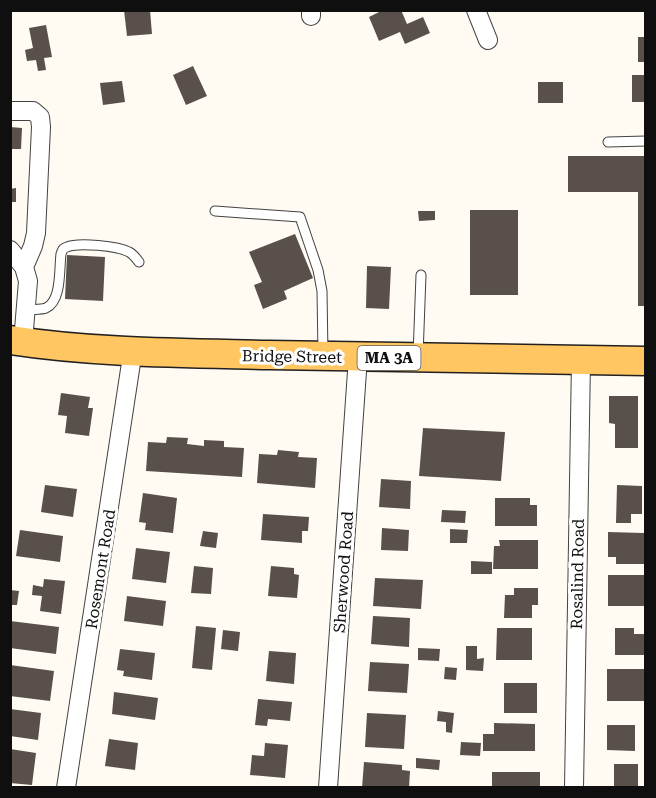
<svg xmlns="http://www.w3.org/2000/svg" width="656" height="798" viewBox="0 0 656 798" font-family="'Roboto Serif',serif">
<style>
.building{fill:#594f4b}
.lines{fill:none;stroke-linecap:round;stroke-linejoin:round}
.service-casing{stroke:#424242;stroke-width:11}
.minor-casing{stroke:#424242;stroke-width:20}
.primary-casing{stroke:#202020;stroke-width:31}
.service{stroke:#fff;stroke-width:9}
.minor{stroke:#fff;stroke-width:18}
.primary{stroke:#ffc662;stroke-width:28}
.labels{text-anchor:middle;stroke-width:6;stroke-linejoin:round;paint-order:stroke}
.shield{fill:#fff;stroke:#575757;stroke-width:1.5}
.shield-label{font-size:15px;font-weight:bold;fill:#0f0f0f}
.street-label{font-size:16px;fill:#0f0f0f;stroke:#fff}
</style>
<rect width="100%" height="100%" fill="#fffbf2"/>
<!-- building -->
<path class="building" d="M124,10H150L152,34L127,36Z
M383,10H401L407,24L423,17L430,33L405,44L400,32L379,41L369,17Z
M46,25L52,57L44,58L46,70L38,71L36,60L27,61L25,50L33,48L29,28Z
M638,37H646V62H638Z
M193,66L207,96L186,105L173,75Z
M632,75H646V102H632Z
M122,81L125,102L103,105L100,83Z
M538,82H563V103H538Z
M10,127L22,128L21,149H10Z
M568,156H646V306H638V192H568Z
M16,188V202H10V189Z
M470,210H518V295H470Z
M418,211H435V220L419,221Z
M295,234L313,278L284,291L287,299L263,309L254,285L262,282L249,252Z
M67,255L105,257L103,301L65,299Z
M367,266L391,267L389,309L366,308Z
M61,393L90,397L88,408H93L89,436L65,433L67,416L58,415Z
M609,396H638V448H615V424L609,423Z
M423,428L505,432L501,481L419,476Z
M167,437L188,438L187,444L204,446V440L224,441V447L244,448L242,477L146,471L148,442L166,443Z
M278,450L299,452L298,457L317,458L315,488L257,483L259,454L277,455Z
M381,479L411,481L410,509L379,507Z
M45,485L77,489L73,517L41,512Z
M617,485L642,486V514H631V523H616Z
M143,493L177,498L173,533L145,530L146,523L139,522Z
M495,498H530V505H537V526H495Z
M442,510L466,511L465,523L441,522Z
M263,514L309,517L308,531H302V543L261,540Z
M382,528L409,530L408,551L381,550Z
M450,529L468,530L467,543H450Z
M20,530L63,536L60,562L16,556Z
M203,531L218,533L216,548L200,546Z
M608,532L644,533V564H616V557H608Z
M499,540H538V569H493L494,546H500Z
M136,548L170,552L166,583L132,579Z
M471,561L492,562V574H471Z
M194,566L213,568L211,594L191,593Z
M271,566L294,568V574L299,575L297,598L268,596Z
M608,575H646V606H608Z
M375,578L423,580L421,609L373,606Z
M44,579L65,581L61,614L40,611L42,596L32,595L33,585L43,587Z
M514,588H538V605H532V618H504L505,595H514Z
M10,590L19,591L17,605H10Z
M127,596L166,601L163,626L124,621Z
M373,616L410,618L409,647L371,644Z
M10,621L59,627L56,654L10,648Z
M196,626L216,628L212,670L192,668Z
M497,628H532V660H496Z
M615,628H634V634H644V655H615Z
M223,630L240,632L238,651L221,649Z
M466,646H477V659L484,658L483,671L466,670Z
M418,648L440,649L439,661L418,660Z
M120,649L155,653L152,680L123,676L124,671L117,670Z
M269,651L296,653L294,684L266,681Z
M370,662L409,664L407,693L368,691Z
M10,665L54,671L50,701L10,696Z
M445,667L457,668L456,680L444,679Z
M607,669H646V701H607Z
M504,683H537V713H504Z
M114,692L158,698L155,720L112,714Z
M258,699L292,702L290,721L268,719L267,726L255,725Z
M10,709L41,713L38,740L10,736Z
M438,711L454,713L452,733L446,732V722L437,721Z
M367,713L406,715L404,749L365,747Z
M494,723L535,724V751H483V734H494Z
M607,725H635V751L607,750Z
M109,739L138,743L135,770L105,766Z
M461,742L481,743L480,756L460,755Z
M265,743L288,745L285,778L250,775L252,755L264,756Z
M10,749L36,753L32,785L10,783Z
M416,758L440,760L439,770L416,768Z
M364,762L402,765V770L410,771L409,788H362Z
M614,764H638V788H614Z
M492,772H540V788H492Z"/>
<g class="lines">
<defs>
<path id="service" d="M608,142L646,141
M215,211L300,217L318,270L322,291L323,354
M27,310C33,309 40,310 46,308C62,301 59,268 61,254C63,249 62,249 67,247C78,242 118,246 129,252C133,254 136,258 139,262
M418,356L421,275"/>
<path id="minor" d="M311,10V16
M476,10L488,40
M10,111H33L40,117L41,127L36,233L33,246L24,267
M10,250L24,267L28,281L23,342
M66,788L133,350
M328,788L358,357
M574,788L581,360"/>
<path id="primary" d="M10,340C95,353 183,353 269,355C394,358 520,359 646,361"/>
</defs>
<!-- service casing -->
<use href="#service" class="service-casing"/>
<!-- minor casing -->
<use href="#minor" class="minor-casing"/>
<!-- primary casing -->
<use href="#primary" class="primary-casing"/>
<!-- service -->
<use href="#service" class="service"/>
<!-- minor -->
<use href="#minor" class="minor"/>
<!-- primary -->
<use href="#primary" class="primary"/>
</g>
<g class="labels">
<!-- shield labels -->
<rect class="shield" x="357.5" y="346" width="63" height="24" rx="4.5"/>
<g class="shield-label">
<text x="389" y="363">MA 3A</text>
</g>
<!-- street labels -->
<g class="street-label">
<text transform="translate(292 356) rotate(1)" y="6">Bridge Street</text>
<text transform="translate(100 569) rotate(-81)" y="6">Rosemont Road</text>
<text transform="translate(343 572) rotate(-86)" y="6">Sherwood Road</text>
<text transform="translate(577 574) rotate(-89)" y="6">Rosalind Road</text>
</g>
</g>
<!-- border -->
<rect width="656" height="798" fill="none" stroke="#0f0f0f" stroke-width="24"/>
</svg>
